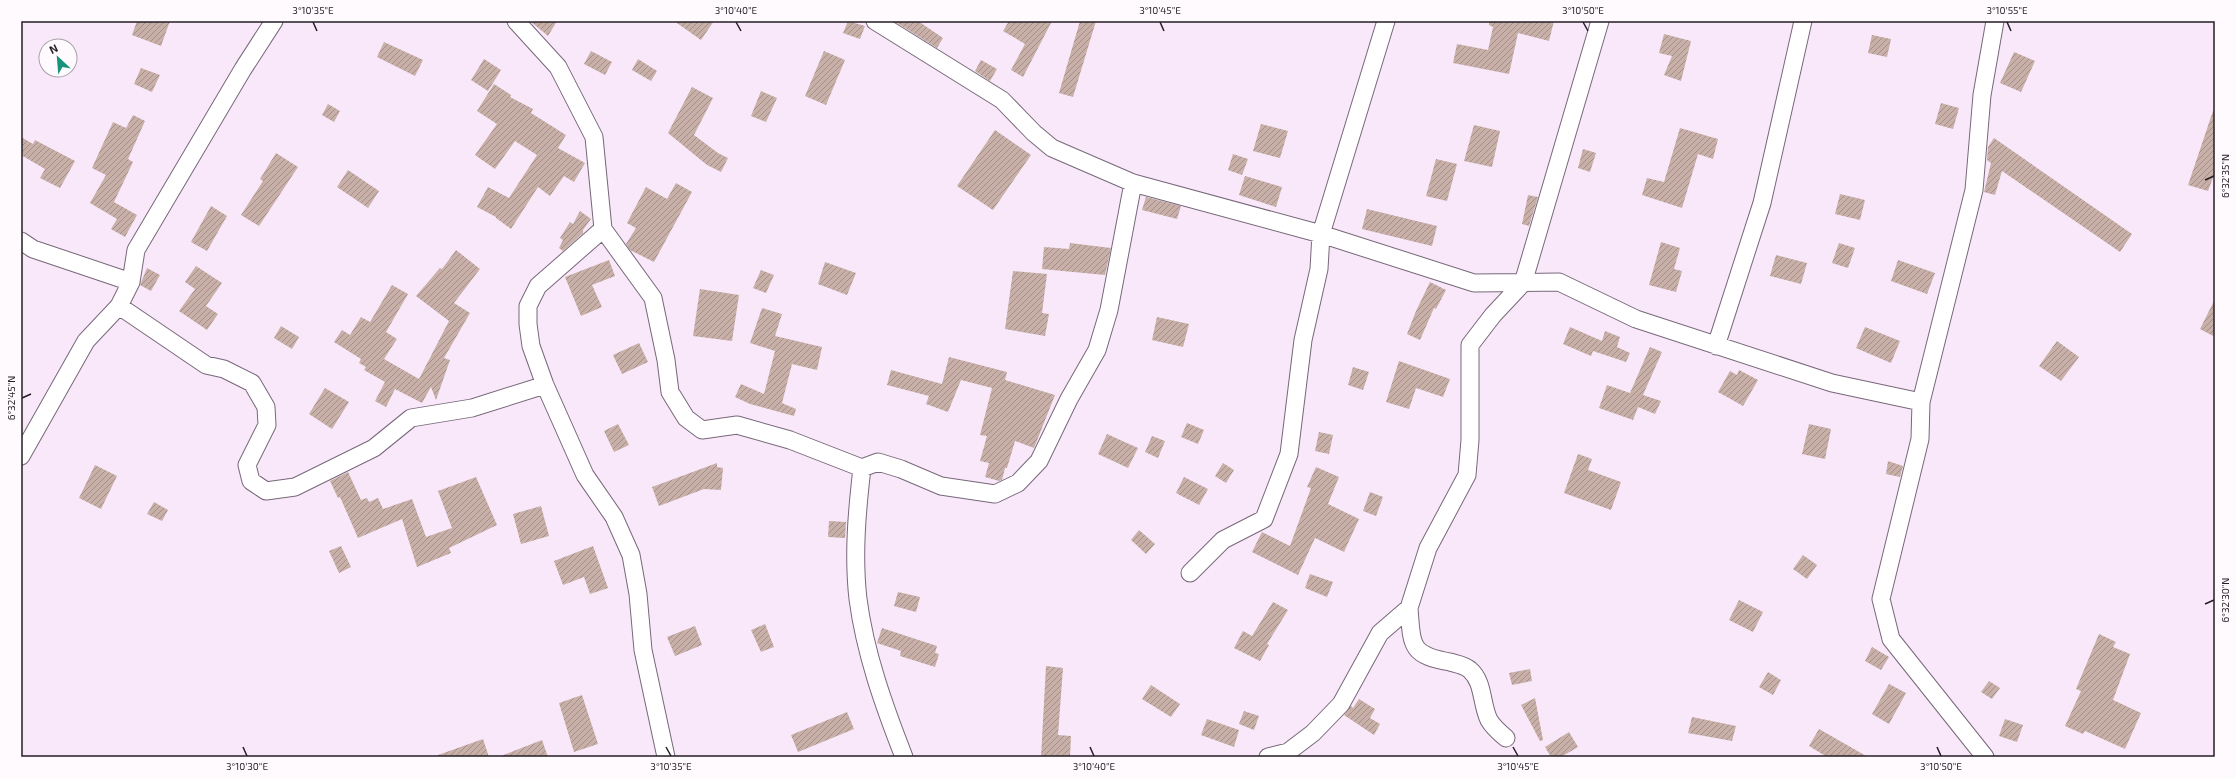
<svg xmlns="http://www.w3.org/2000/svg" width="2236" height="778" viewBox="0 0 2236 778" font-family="'Exo 2',sans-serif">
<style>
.building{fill:url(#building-hatch)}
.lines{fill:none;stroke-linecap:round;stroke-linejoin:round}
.minor-casing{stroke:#776879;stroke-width:19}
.minor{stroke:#fff;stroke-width:17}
.ticks{fill:none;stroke:#241e24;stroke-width:1.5}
.neatline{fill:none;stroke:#241e24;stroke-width:1.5}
.ticks-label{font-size:10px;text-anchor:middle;fill:#241e24}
</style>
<defs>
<pattern id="building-hatch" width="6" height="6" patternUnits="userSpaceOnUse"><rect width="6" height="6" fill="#c8b0a8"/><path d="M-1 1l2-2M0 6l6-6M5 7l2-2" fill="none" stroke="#a28f89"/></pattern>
</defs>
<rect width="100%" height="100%" fill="#f9e8fa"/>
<!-- building -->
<path class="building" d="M137,21H170L161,46L132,35Z
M530,21H557L548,36Z
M674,21H714L701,40Z
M848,21L865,26L860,39L843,33Z
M894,21H918L943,38L937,48Z
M1009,21H1052L1023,77L1011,70L1025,44L1003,31Z
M1080,21H1096L1073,97L1059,93Z
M1489,21H1554L1549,41L1518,33L1509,74L1453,63L1457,44L1488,50L1493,27L1489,25Z
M1664,34L1691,41L1681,81L1664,75L1672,56L1659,53Z
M1872,35L1891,39L1887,57L1868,53Z
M384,42L423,60L415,76L377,57Z
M591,51L612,62L605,75L584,64Z
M824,51L845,60L826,105L805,96Z
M2014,52L2035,61L2021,92L2000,83Z
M484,59L501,70L488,91L471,80Z
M638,59L657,71L651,81L632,70Z
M981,60L997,69L990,81L975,71Z
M141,68L160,75L152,92L134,84Z
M494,84L511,95L510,97L533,109L531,113L566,135L558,148L585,163L574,182L564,176L550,196L538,187L511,229L496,218V217L477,207L488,187L509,198L537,155L515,141L495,169L475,155L497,124L477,111Z
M692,87L713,98L694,135L718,153L728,158L721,172L707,165L668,133Z
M761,91L777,98L766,122L751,116Z
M1941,103L1959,108L1953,129L1935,124Z
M328,104L340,111L334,122L322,115Z
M2213,111H2215V172L2208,191L2188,185Z
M133,115L145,121L128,159L133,162L114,202L137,215L125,237L111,229L117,219L90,203L106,175L92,168L113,122L126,128Z
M1261,124L1288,131L1280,158L1253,151Z
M1474,125L1500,131L1492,167L1464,161Z
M1680,128L1718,139L1713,159L1698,154L1682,208L1642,195L1647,178L1664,182Z
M995,130L1031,155L993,210L957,186Z
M21,137L33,144L35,140L75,161L60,188L40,178L45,169L21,155Z
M1994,138L2132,234L2120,252L2002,171L1995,195L1984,192L1991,163L1987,160L1988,147Z
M1583,149L1596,153L1590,172L1578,168Z
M276,153L298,167L259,226L241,215L263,181L260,179Z
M1233,154L1248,159L1242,175L1228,170Z
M1436,159L1457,164L1447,201L1426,196Z
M348,170L379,191L368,208L337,187Z
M1245,176L1282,187L1276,207L1239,195Z
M676,183L692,192L654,262L630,250L626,244L636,228L627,223L646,187L667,199Z
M1840,194L1865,200L1860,220L1835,214Z
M1528,195L1538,197L1529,226L1522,224Z
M1146,197L1181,206L1177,219L1142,210Z
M211,206L227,216L207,251L191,242Z
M1367,209L1437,226L1432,246L1362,229Z
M580,211L591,219L583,230V233L563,251L559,248L563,240L560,238L570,222L573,224Z
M1661,242L1680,248L1674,269L1682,271L1676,292L1649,285Z
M1070,243L1111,248L1105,275L1042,269L1044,247L1069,249Z
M1839,243L1855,248L1848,268L1832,263Z
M456,250L480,269L454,303L470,313L444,358L450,360L436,400L431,387L422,403L395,389L386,407L375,401L385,382L364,370L366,367L359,363L361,359L334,342L342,330L350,335L361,317L370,322L392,285L408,294L386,332L397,339L384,359L419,379L449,321L416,296L440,268L442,269Z
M1776,255L1807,263L1801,284L1770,276Z
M609,260L615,276L592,285L602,307L581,316L565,277Z
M1898,260L1935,273L1927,294L1891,281Z
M825,262L856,273L847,295L818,284Z
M196,266L222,283L206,306L218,314L207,330L179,311L195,289L185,282Z
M147,268L160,275L151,291L140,285Z
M761,270L774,275L766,293L753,288Z
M1013,271L1047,274L1042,313L1049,314L1045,336L1005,329Z
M1430,282L1446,290L1436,309L1434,308L1420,340L1407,334L1416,311Z
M700,289L739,295L732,341L693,336Z
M2215,299V337L2200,329Z
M762,308L782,314L775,336L822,347L817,370L792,364L782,403L796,409L794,416L750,404L735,397L741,384L764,394L775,351L750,343Z
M1157,317L1189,324L1183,347L1152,340Z
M281,326L299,337L292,349L274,338Z
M1570,327L1602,341L1605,331L1620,337L1617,347L1630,353L1626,362L1593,351L1591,356L1563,344Z
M1865,327L1900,341L1891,363L1856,348Z
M2057,341L2079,357L2061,381L2039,366Z
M639,343L648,362L622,374L613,355Z
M1650,347L1662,352L1643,395L1661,401L1655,414L1638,407L1633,420L1599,408L1607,385L1630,393Z
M949,357L1007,372L1005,380L1055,395L1034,448L1015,441L1007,468H1005L1002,480L999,481L985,477L989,463L980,461L987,436L980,435L992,388L961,380L948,412L926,404L929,396L887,385L891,370L942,384Z
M1399,361L1450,379L1443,397L1416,388L1409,409L1386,402Z
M1353,367L1369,372L1363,390L1348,385Z
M1739,370L1758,380L1743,406L1718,392L1730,371L1737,375Z
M325,388L349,402L332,429L309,414Z
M1187,423L1204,430L1198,444L1181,437Z
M618,424L629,445L614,452L604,431Z
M1809,424L1831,429L1825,459L1802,454Z
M1319,432L1333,435L1329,454L1315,451Z
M1107,434L1138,448L1128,468L1098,454Z
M1152,436L1165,441L1158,458L1145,452Z
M1578,454L1592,459L1588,470L1621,482L1611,510L1564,493Z
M1888,461L1903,466L1900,477L1886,474Z
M717,463V467L723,468L721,490L704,489L659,506L652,487Z
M1223,463L1234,470L1226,483L1215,476Z
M95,465L117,476L101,509L79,498Z
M1316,467L1339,477L1328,504L1359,519L1344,552L1315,538L1298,575L1252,552L1262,532L1290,546L1311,488L1307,487Z
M348,472L361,500L367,498L369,502L378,498L383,509L412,499L426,537L452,528L438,491L476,477L497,525L449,548L451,553L417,567L402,519L358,538L340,497L338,498L330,481Z
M1184,477L1208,489L1199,505L1176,493Z
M1370,492L1383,497L1376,516L1363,511Z
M154,502L168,510L162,521L147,514Z
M541,506L549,536L521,544L513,514Z
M829,521L846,522L845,538L828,537Z
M1139,530L1155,544L1146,554L1131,540Z
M341,546L351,567L339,573L329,551Z
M593,546L608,588L590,594L584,577L563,585L554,561Z
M1803,555L1817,565L1807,579L1793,569Z
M1310,574L1333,582L1327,597L1305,588Z
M898,592L920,597L916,612L894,606Z
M1739,600L1763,612L1753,632L1729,620Z
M1273,602L1288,610L1267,644L1269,645L1260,661L1234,648L1243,631L1252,636Z
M765,624L774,647L761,652L751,630Z
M695,626L702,645L675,656L667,637Z
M882,628L937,646L935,653L939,654L935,667L900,656L901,651L877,643Z
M2099,634L2116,642L2113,647L2130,654L2113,700L2141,713L2125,749L2085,731L2083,734L2065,726L2081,691L2076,689Z
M1872,647L1889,657L1881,670L1865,661Z
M1046,666L1063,668L1058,735L1071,736L1070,757H1041Z
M1530,669L1532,681L1512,685L1509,673Z
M1768,672L1781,680L1773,695L1759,687Z
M1989,681L2000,688L1992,699L1981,692Z
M1889,684L1906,693L1889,724L1872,714Z
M1151,685L1180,704L1171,717L1142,699Z
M582,695L598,744L574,752L559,703Z
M1535,698L1543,740L1540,741L1521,705Z
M1359,699L1375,709L1370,718L1380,724L1374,735L1344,715L1351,706L1353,708Z
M1244,711L1259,716L1254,730L1239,724Z
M847,712L854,729L798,752L791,735Z
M1692,717L1736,726L1732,741L1688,733Z
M1207,719L1239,730L1234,747L1201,735Z
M2005,719L2023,725L2017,742L1999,736Z
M1819,729L1868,757H1827L1809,746Z
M1569,732L1578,747L1561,757H1551L1545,747Z
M483,739L489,757H438V755Z
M542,740L548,757H501V756Z"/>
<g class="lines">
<defs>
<path id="minor" d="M516,21L558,67L594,137L603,229L653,298L666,360L670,392L686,418L702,430L737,425L790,440L862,468C857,511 853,555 858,599C865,653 884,706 904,757
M875,21L1002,100L1034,133L1052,148L1133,183L1321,234L1474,283L1559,282L1636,319L1832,383L1921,402
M603,229L538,286L528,306V324L531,346L545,385L585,475L614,517L631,555L638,594L643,650L666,757
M21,241L33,249L131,282L119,306L86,341L21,456
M131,282L136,250L243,69L274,21
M119,306L206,365L224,369L252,383L266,407L267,425L247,465L251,481L266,491L295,487L374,448L411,418L472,408L545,385
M1716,346L1762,203L1803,21
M862,468L878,462L901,469L941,486L995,494L1018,483L1039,461L1069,399L1097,350L1109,310L1133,183
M1190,573L1223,540L1264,519L1289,454L1303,340L1319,269L1321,234L1386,21
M1409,608C1412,646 1410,655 1450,662C1457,664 1465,665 1470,670C1484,682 1481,704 1489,720C1493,727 1500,733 1506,738
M1268,757L1288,752L1313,733L1341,704L1380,633L1409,608L1428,548L1467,475L1470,440V345L1493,315L1523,283L1600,21
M1985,757L1891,639L1881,599L1920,439L1921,402L1974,190L1982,95L1995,21"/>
</defs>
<!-- minor casing -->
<use href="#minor" class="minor-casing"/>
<!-- minor -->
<use href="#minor" class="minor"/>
</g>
<!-- ticks -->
<path class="ticks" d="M313,22L317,31M736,22L741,31M1160,22L1164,31M1583,22L1588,31M2007,22L2011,31M2205,180L2214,176M22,398L31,394M2205,604L2214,600M243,747L247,756M666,747L671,756M1090,747L1094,756M1513,747L1518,756M1937,747L1941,756"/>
<!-- border -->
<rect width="2236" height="778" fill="none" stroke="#fefafe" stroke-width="44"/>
<!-- north arrow -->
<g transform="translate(58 58) rotate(334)"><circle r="19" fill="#fefafe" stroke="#a7a2a7"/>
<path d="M0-3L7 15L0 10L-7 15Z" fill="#16937a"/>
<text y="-6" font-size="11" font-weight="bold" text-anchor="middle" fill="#241e24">N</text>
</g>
<rect x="22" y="22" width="2192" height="734" class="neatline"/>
<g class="ticks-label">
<text x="313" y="14">3°10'35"E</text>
<text x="736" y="14">3°10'40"E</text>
<text x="1160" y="14">3°10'45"E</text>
<text x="1583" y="14">3°10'50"E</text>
<text x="2007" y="14">3°10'55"E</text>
<text transform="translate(2225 176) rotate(-90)" y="4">6°32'35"N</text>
<text transform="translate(11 398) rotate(-90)" y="4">6°32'45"N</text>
<text transform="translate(2225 600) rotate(-90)" y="4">6°32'30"N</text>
<text x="247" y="770">3°10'30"E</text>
<text x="671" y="770">3°10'35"E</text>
<text x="1094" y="770">3°10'40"E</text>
<text x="1518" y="770">3°10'45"E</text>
<text x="1941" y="770">3°10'50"E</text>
</g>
</svg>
